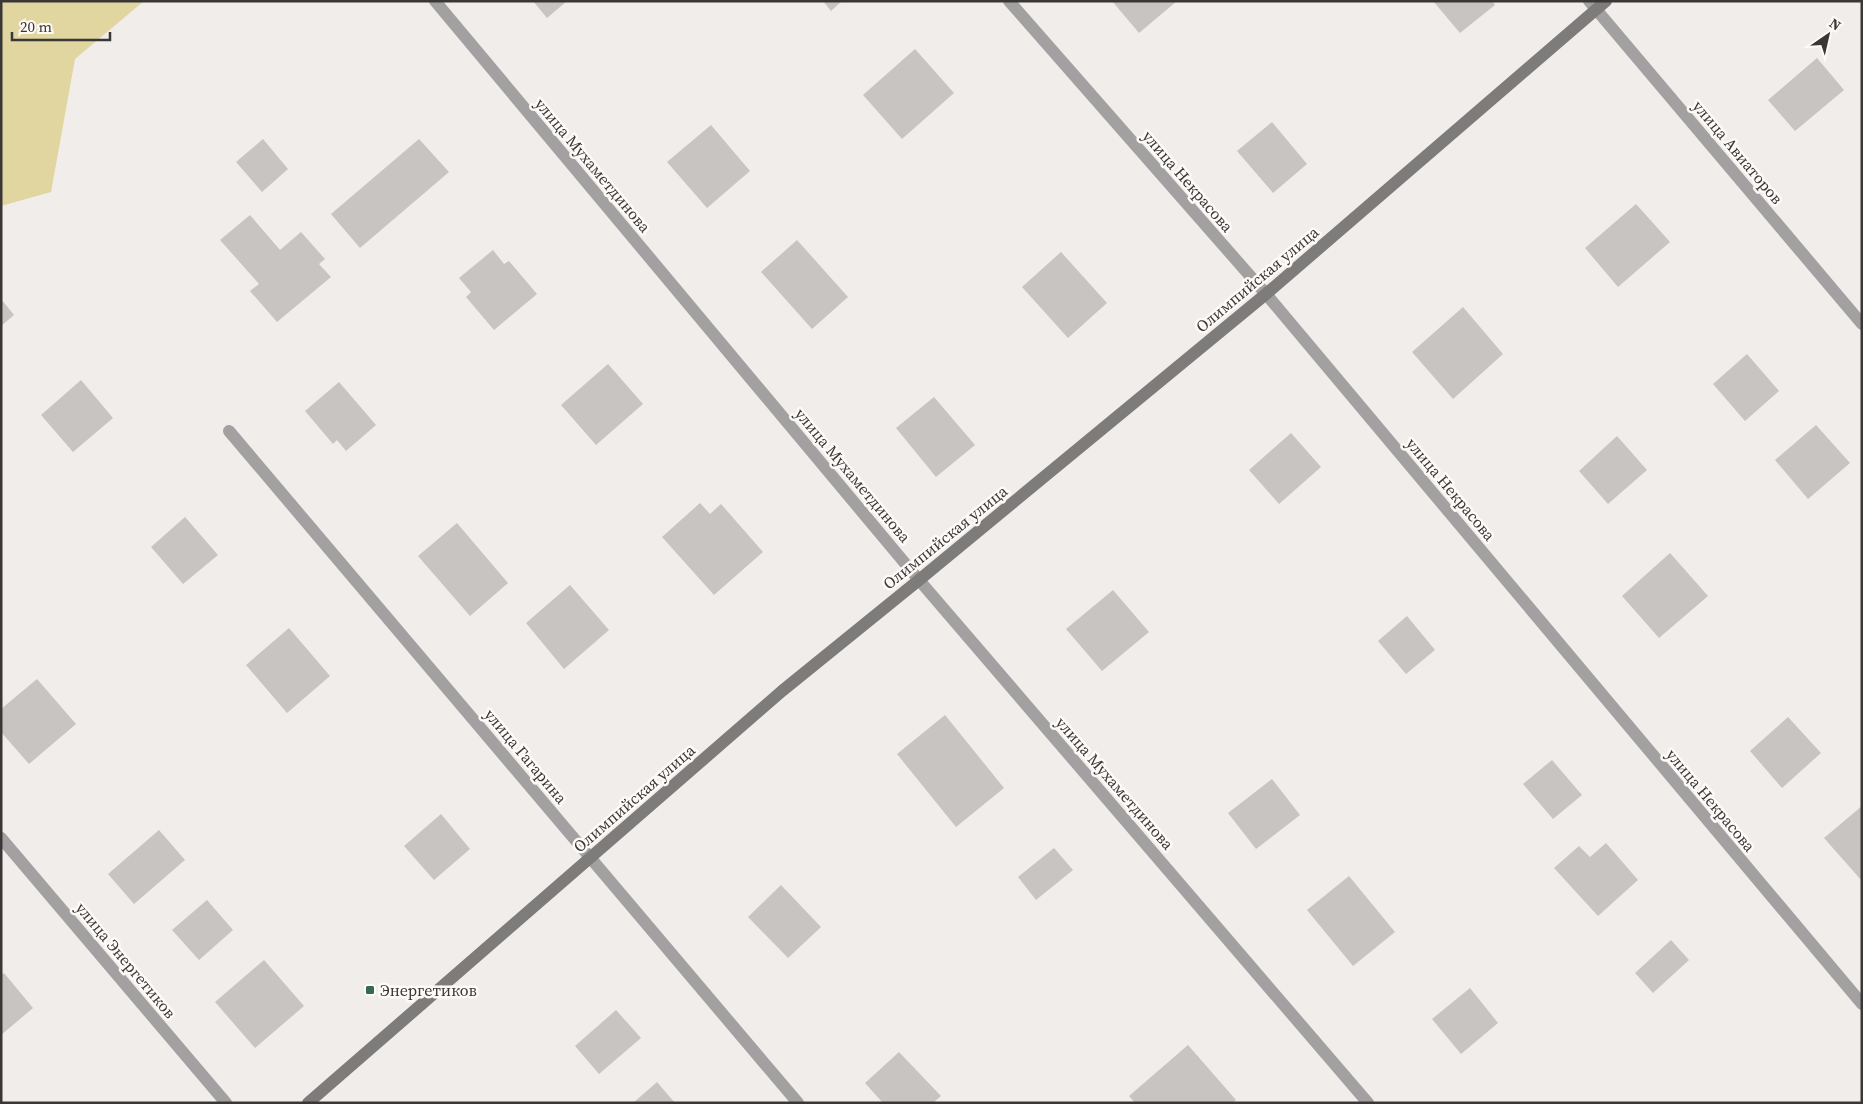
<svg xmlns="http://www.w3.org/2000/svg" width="1863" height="1104" viewBox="0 0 1863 1104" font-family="'Source Serif 4',serif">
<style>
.green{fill:#e1d5a0}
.building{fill:#c7c4c1}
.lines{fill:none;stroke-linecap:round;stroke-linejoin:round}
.street{stroke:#a2a0a0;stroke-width:12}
.secondary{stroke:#7e7b7b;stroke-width:12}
.poi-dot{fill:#326951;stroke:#fefaf8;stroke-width:2}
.labels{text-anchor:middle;stroke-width:5;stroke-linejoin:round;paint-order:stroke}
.street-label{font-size:16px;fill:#393837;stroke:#fefaf8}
.poi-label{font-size:16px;fill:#393837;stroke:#fefaf8;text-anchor:start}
</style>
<rect width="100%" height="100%" fill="#f1edeb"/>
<!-- green -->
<path class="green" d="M1,1H144L75,59L51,192L1,206Z"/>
<!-- building -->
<path class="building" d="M533,1H567L547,18Z
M823,1H842L831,11Z
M1112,1H1177L1139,33Z
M1433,1H1492L1495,5L1460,33Z
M915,49L954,93L902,139L863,95Z
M1817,58L1844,90L1795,131L1768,100Z
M1272,122L1307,164L1273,193L1237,151Z
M711,125L750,171L707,208L667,162Z
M263,139L288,169L262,192L236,162Z
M419,139L449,172L360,248L331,214Z
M1636,204L1670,242L1618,287L1585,248Z
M250,215L280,250L301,232L325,259L319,264L331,277L277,322L250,291L259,284L220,240Z
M797,240L848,297L812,329L761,272Z
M493,250L504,264L509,261L537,294L494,330L466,297L471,292L459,278Z
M1061,252L1107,303L1068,338L1022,287Z
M1,299L14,315L1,326Z
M1463,307L1503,354L1453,399L1412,352Z
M1747,354L1779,391L1745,421L1713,384Z
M608,364L643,404L596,445L561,405Z
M81,380L113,418L73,452L41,415Z
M339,382L376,425L346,451L337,440L333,444L305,411Z
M934,397L975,445L936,477L896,428Z
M1816,425L1850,463L1808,499L1775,460Z
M1291,433L1321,467L1279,504L1249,470Z
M1617,436L1647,470L1608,504L1579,471Z
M700,503L710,514L721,504L763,552L714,595L662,537Z
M185,517L218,555L183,584L151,547Z
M457,523L508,583L470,616L418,556Z
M1670,553L1708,596L1659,638L1622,596Z
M570,585L609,630L564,669L526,623Z
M1113,590L1149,632L1102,671L1066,629Z
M1407,616L1435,650L1406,674L1378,641Z
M289,628L330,676L287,713L246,665Z
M37,679L76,724L29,764L1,732V709Z
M945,715L1004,788L956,827L897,754Z
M1788,717L1821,753L1782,788L1750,751Z
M1552,760L1582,795L1553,819L1523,784Z
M1272,779L1300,815L1256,849L1228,813Z
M1862,806V881L1824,838Z
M441,814L470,849L434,880L404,846Z
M159,830L185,860L134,904L108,874Z
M1606,843L1638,880L1598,916L1554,868L1579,846L1590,857Z
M1054,848L1073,870L1036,900L1018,877Z
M1349,876L1395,932L1353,966L1307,910Z
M781,885L821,927L788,958L748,917Z
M207,900L233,930L199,960L172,930Z
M1671,940L1689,960L1653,993L1635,973Z
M264,960L304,1006L255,1048L215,1002Z
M4,973L33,1008L1,1035V975Z
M1470,988L1498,1023L1461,1054L1432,1019Z
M616,1010L641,1038L599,1074L575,1046Z
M1188,1045L1236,1100L1232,1103H1135L1129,1096Z
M899,1052L941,1096L933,1103H883L865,1083Z
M657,1082L675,1103H633Z"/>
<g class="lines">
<!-- street -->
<path class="street" d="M435,1L919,580L1368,1103
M1009,1L1266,294L1862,1004
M1589,1L1862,324
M229,431L798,1103
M1,838L226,1103"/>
<!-- secondary -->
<path class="secondary" d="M308,1103L782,691L919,580L1266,294L1606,1"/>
</g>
<!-- markers -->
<rect class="poi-dot" x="365" y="985" width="10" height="10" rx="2.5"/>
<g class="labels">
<!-- street labels -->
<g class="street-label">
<text transform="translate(1738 152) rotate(50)" y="6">улица Авиаторов</text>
<text transform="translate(593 165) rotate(50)" y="6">улица Мухаметдинова</text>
<text transform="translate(1188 181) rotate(49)" y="6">улица Некрасова</text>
<text transform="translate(1257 279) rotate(-40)" y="6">Олимпийская улица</text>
<text transform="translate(853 475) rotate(50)" y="6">улица Мухаметдинова</text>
<text transform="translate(1451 489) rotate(50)" y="6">улица Некрасова</text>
<text transform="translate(945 537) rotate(-39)" y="6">Олимпийская улица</text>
<text transform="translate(526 756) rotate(50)" y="6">улица Гагарина</text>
<text transform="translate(1115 783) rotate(49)" y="6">улица Мухаметдинова</text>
<text transform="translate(634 798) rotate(-41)" y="6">Олимпийская улица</text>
<text transform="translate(1711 800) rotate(50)" y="6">улица Некрасова</text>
<text transform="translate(126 960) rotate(50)" y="6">улица Энергетиков</text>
</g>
<!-- poi labels -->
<g class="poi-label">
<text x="380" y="996">Энергетиков</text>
</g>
</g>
<!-- border -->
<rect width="1863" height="1104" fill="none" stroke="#393837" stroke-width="5"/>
<!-- north arrow -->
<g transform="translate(1828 35) rotate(34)" stroke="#fefaf8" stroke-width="4" paint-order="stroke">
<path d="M0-4L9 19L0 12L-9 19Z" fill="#393837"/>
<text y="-8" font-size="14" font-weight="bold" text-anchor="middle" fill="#393837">N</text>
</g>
<!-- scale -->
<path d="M12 32v8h98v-8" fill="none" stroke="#393837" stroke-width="2.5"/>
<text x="20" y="32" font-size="15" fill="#393837" stroke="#fefaf8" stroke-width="4" paint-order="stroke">20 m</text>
</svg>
